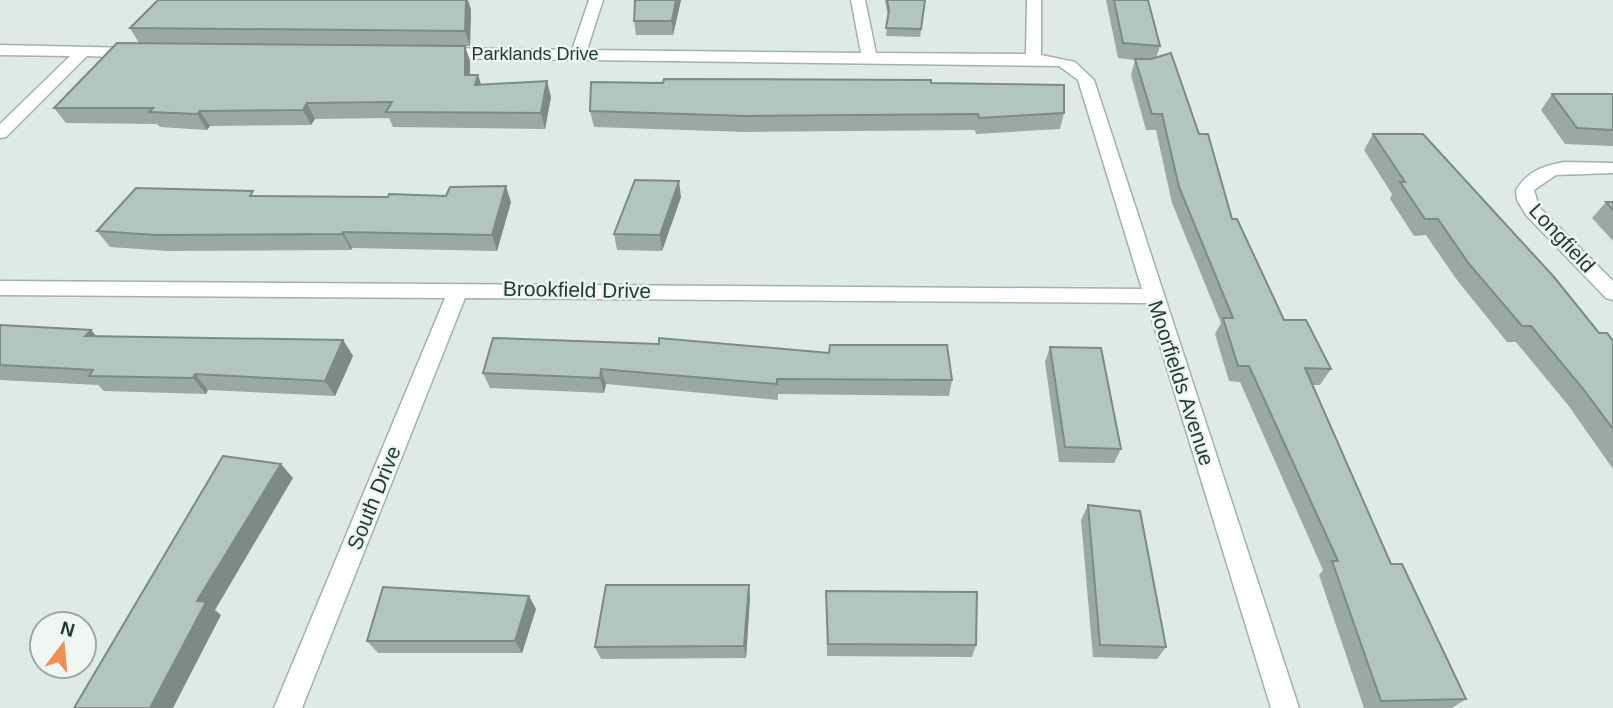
<svg xmlns="http://www.w3.org/2000/svg" width="1613" height="708" viewBox="0 0 1613 708" font-family="Helvetica,sans-serif">
<style>
.lines{fill:none;stroke-linecap:round;stroke-linejoin:round}
.street-casing{stroke:#a1b2ae;stroke-width:3}
.street{fill:#fff;fill-rule:evenodd}
.wall{fill:#9aa9a4}
.shaded-wall{fill:#7d8a86}
.building{fill:#b3c5bf;stroke:#7d8a86;stroke-width:2}
.labels{text-anchor:middle;stroke-width:5;stroke-linejoin:round;paint-order:stroke}
.far-street-label{font-size:18px;fill:#1f3a36;stroke:#eef7f4}
.street-label{font-size:21px;fill:#1f3a36;stroke:#eef7f4}
</style>
<rect width="100%" height="100%" fill="#deeae6"/>
<g class="lines">
<defs>
<path id="street" d="M589,0H603L587,50L861,53L851,0H865L876,53L1026,54L1027,0H1041V55L1075,62L1094,80L1299,708H1271L1147,303L465,298L302,708H274L445,298L0,295V281L1142,289L1078,80L1059,66L440,58L432,53L440,48L572,50Z
M0,45L134,48L142,53L134,58L87,56L6,137L0,138V124L70,56L0,55Z
M1564,162L1613,163V173L1556,175L1534,190L1539,207L1613,281V300L1606,298L1526,215L1517,200L1516,190C1528,171 1543,166 1564,162Z"/>
</defs>
<!-- street casing -->
<use href="#street" class="street-casing"/>
<!-- street -->
<use href="#street" class="street"/>
</g>
<!-- wall -->
<path class="wall" d="M681,0L673,35H636L634,21Z
M885,0H925L920,37L886,36L888,17Z
M1106,0H1148L1160,46L1156,58L1199,134L1232,219L1284,320L1331,369L1320,385H1312L1391,564L1466,699L1452,708H1364L1319,575L1323,570L1240,382L1229,381L1215,334L1221,323L1172,203L1156,130H1146L1131,75L1135,60L1118,58Z
M471,9L470,46H465L470,61V75H478L481,84L551,97L545,129L393,127L389,118L315,119L311,125L210,126L207,130L160,127L157,124L66,123L54,108L139,43L130,28Z
M663,83H931L1064,113L1060,129L976,134L975,130L747,132L594,127L590,111Z
M1552,94H1613V146L1565,144L1541,110Z
M1373,134L1599,333L1613,341V469L1568,405L1516,342H1507L1457,280L1426,235L1414,236L1390,199L1392,194L1364,150Z
M256,196L388,197L511,202L497,251L352,248L351,250L168,251L110,247L97,231Z
M681,197L662,251L617,250L614,234Z
M1606,202H1613V241L1592,218Z
M0,325L91,330L97,337L343,340L353,356L335,396L208,390L206,394L104,391L98,385L0,380Z
M493,338L952,380L949,396L778,394V400L606,384L604,393L490,388L483,373Z
M1050,347L1121,449L1114,463L1059,462L1045,362Z
M1088,505L1166,647L1157,659L1093,657L1081,520Z
M749,585L750,598L746,658L601,659L595,647Z
M826,591L976,645L972,657L827,656Z
M536,609L522,653H378L367,641Z"/>
<!-- shaded-wall -->
<path class="shaded-wall" d="M466,0H468L471,9L470,46L465,31Z
M676,0H681L673,35L672,21Z
M465,46L470,61V90L465,75Z
M478,75L483,91L475,85Z
M547,81L551,97L545,129L541,113Z
M307,103L315,119L311,125L303,110Z
M200,111L210,126L207,130L197,114Z
M679,181L681,197L662,251L660,235Z
M506,186L511,202L497,251L492,235Z
M343,232L352,248L351,250L342,234Z
M91,330L105,346L85,336Z
M343,340L353,356L335,396L325,381Z
M601,369L606,384L604,393L600,378Z
M195,374L208,390L206,394L193,378Z
M281,464L293,478L215,610L221,615L173,708H150L197,601Z
M749,585L750,598L746,658L744,646Z
M529,596L536,609L522,653L515,641Z"/>
<!-- building -->
<path class="building" d="M158,0H466L465,31L130,28Z
M635,0H676L672,21H634Z
M887,0H925L921,29L886,28L889,11Z
M1114,0H1148L1160,46L1123,43Z
M117,43L465,46V75H478L475,85L547,81L541,113L386,112L392,102L307,103L303,110L200,111L197,114L149,112L153,108H54Z
M1171,53L1199,134H1208L1232,219H1237L1284,320H1306L1331,369L1305,368L1391,564H1402L1466,699L1381,701L1332,561H1338L1249,366H1238L1223,318H1233L1179,187L1162,114H1152L1135,59H1151Z
M664,79L931,80V83L1064,85V113L979,118L978,114L746,116L590,111L591,82L663,83Z
M1552,94H1613V130L1577,128Z
M1373,134H1423L1554,277L1599,333H1607L1613,341V429L1584,390L1531,326H1522L1469,264L1438,219H1425L1400,182H1405Z
M635,180L679,181L660,235L614,234Z
M506,186L492,235L343,232L342,234L156,235L97,231L136,188L253,191L250,196L388,197L389,194L446,196L450,187Z
M1606,202H1613V210Z
M0,325L91,330L85,336L343,340L325,381L195,374L193,378L89,376L93,370L0,365Z
M493,338L659,344V338L829,353L830,345H947L952,380L777,379V384L601,369L600,378L483,373Z
M1050,347L1101,348L1121,449L1065,447Z
M223,456L281,464L197,601L206,602L150,708H74Z
M1088,505L1140,511L1166,647L1100,645Z
M606,585H749L744,646L595,647Z
M383,587L529,596L515,641H367Z
M826,591L977,592L976,645L828,644Z"/>
<g class="labels">
<!-- far-street labels -->
<g class="far-street-label">
<text x="535" y="60">Parklands Drive</text>
</g>
<!-- street labels -->
<g class="street-label">
<text transform="translate(1562 238) rotate(47)" y="7">Longfield</text>
<text transform="translate(577 290) rotate(1)" y="7">Brookfield Drive</text>
<text transform="translate(1181 383) rotate(72)" y="7">Moorfields Avenue</text>
<text transform="translate(374 498) rotate(-68)" y="7">South Drive</text>
</g>
</g>
<!-- north arrow -->
<g transform="translate(63 645) rotate(16)"><circle r="33" fill="#eef7f4" stroke="#9baba8" stroke-width="2"/>
<path d="M0-5L12 26L0 18L-12 26Z" fill="#f48d52"/>
<text y="-10" font-size="19" font-weight="bold" text-anchor="middle" fill="#1f3a36">N</text>
</g>
</svg>
